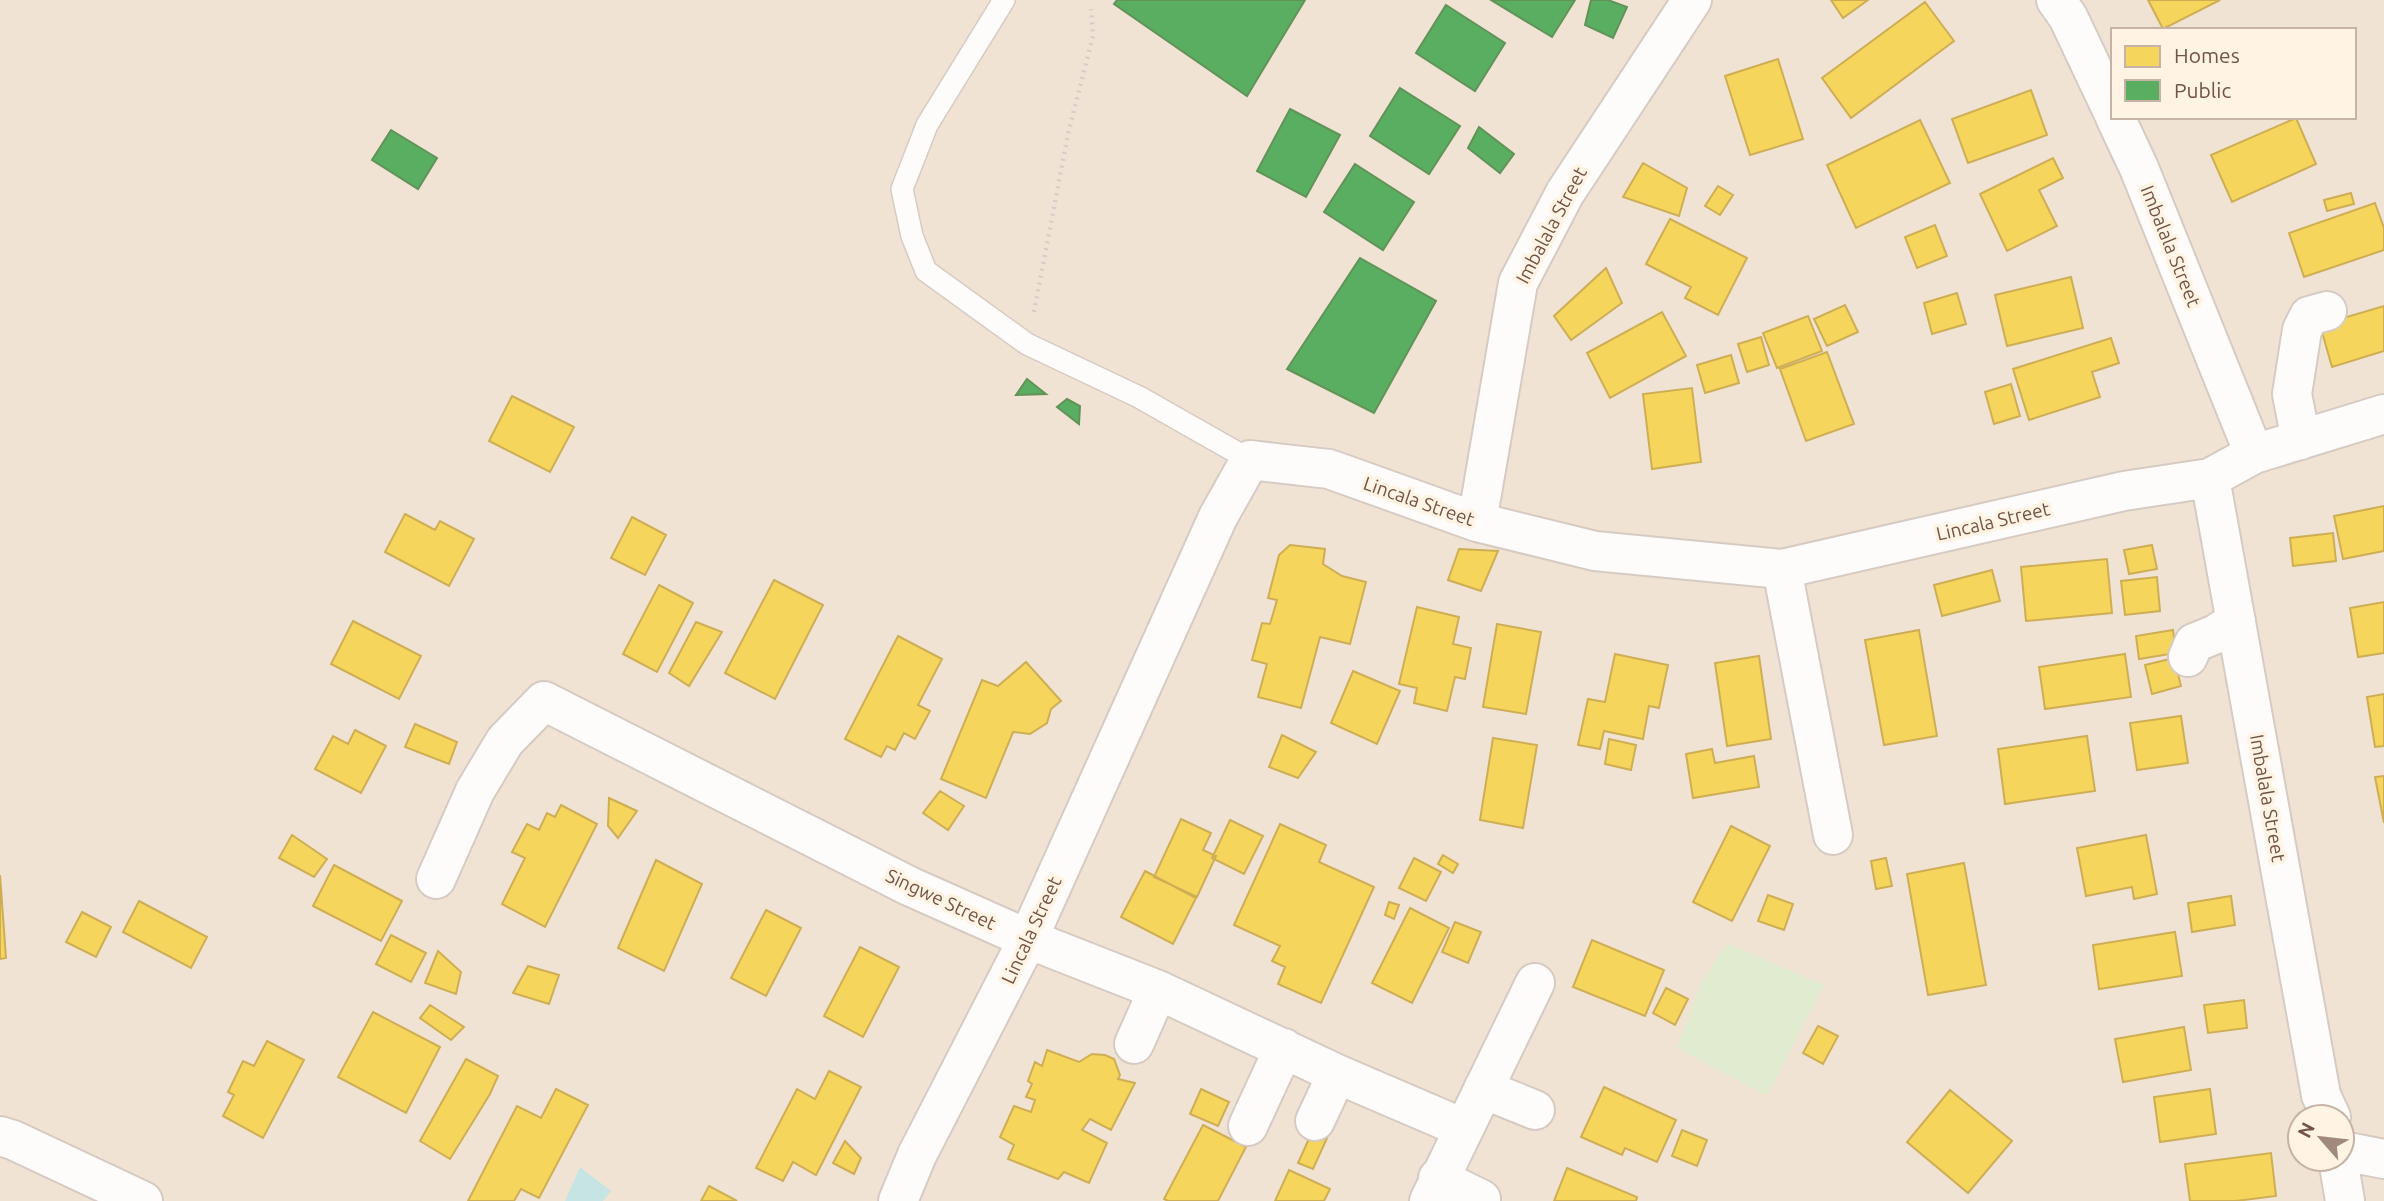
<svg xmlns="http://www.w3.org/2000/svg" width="2384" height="1201" viewBox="0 0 2384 1201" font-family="Ubuntu,sans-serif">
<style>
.residential{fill:#f1e3d4;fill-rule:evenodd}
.green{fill:#e1ebcf}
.water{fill:#c7e4e5}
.homes{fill:#f6d55c;stroke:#ceae55;stroke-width:2}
.public{fill:#5aae61;stroke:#619359;stroke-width:2}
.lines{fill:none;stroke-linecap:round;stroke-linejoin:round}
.lane-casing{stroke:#d6cbc3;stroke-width:24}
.street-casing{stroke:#d6cbc3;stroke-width:42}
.secondary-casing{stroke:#d5cac2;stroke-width:42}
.path{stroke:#d7cdc8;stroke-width:4.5;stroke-dasharray:2 5;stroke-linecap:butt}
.lane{stroke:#fefcfb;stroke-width:21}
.street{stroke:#fefcfb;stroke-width:38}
.secondary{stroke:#fefcfb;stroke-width:38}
.labels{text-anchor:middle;stroke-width:7;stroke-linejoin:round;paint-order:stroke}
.street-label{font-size:19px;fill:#725446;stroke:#fff3e4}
</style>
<rect width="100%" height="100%" fill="#f5eee5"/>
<!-- residential -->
<path class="residential" d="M0,0H2384V1201H0ZM2113,30H2354V117H2113ZM2300,1117H2342V1159H2300Z"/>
<!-- green -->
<path class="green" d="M1727,943L1824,985L1767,1096L1677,1048L1701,983Z"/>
<!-- water -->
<path class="water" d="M580,1167L611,1191L603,1201H565Z"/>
<!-- homes -->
<path class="homes" d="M1831,0H1868L1843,18Z
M2148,0H2220L2163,29Z
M1925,2L1954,41L1851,118L1822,78Z
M1778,59L1803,139L1750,155L1725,76Z
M2031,90L2047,135L1968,163L1952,119Z
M2296,118L2316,164L2232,202L2211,155Z
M1920,120L1950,183L1856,228L1827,165Z
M2053,158L2063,178L2039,190L2057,226L2007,251L1980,194Z
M1643,163L1687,188L1679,216L1623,197Z
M1718,186L1733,195L1720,215L1705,206Z
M2351,193L2354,204L2327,211L2324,200Z
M2375,203L2384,228V250L2304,277L2289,233Z
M1670,219L1747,258L1718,315L1685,298L1691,287L1646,264Z
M1935,225L1947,256L1917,268L1905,237Z
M1606,268L1622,303L1571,340L1554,316Z
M2071,277L2083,328L2007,346L1995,295Z
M1957,293L1966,324L1932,334L1924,303Z
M1845,305L1858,332L1827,346L1814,319Z
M2384,306V351L2332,367L2320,325Z
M1662,312L1686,356L1610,398L1587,353Z
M1808,316L1822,351L1777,368L1763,333Z
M1761,337L1769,365L1747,372L1738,344Z
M2111,338L2119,363L2092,372L2100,397L2029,420L2013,369Z
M1827,352L1854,424L1806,441L1780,369Z
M1731,355L1739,383L1705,393L1697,365Z
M2011,384L2020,416L1994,424L1985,392Z
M1692,388L1701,462L1652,469L1643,394Z
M512,396L574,427L550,472L489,441Z
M2384,506V551L2343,559L2334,516Z
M405,514L435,530L440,521L474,539L449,586L385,552Z
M632,517L666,535L645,575L611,558Z
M2333,533L2336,561L2293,566L2290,538Z
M1290,545L1325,549L1323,564L1342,576L1366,582L1350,644L1320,637L1301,708L1258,697L1267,664L1252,660L1262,623L1270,624L1277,600L1268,598L1279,555Z
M2152,545L2157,569L2129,574L2124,550Z
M1459,549L1498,551L1481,591L1448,580Z
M2107,559L2112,613L2026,621L2021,567Z
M1992,570L2000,601L1942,616L1934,585Z
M2157,577L2160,611L2125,615L2121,581Z
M774,580L823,605L775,699L725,673Z
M659,585L693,603L657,672L623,654Z
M2384,602V653L2358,657L2350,608Z
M1417,607L1459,617L1453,644L1471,648L1465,679L1455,677L1447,711L1414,703L1417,688L1399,684Z
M353,621L421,656L399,699L331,664Z
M696,622L722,632L689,686L669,673Z
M1497,624L1541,632L1526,714L1483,707Z
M1919,630L1937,736L1884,745L1865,640Z
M2173,630L2176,653L2139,659L2136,636Z
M898,636L942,659L918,705L930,711L915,739L904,733L895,750L887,746L881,757L845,739Z
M1615,654L1668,665L1659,708L1649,706L1643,739L1604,731L1600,749L1578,745L1588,699L1605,702Z
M2125,654L2131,697L2045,709L2039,667Z
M1759,656L1771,739L1727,746L1715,663Z
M2174,658L2181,686L2152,694L2145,665Z
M1026,662L1061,701L1051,709L1047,723L1030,734L1013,732L986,798L941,779L982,680L998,686Z
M1353,671L1400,691L1377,744L1331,723Z
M2384,694V746L2375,747L2367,697Z
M2181,716L2188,763L2137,770L2130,723Z
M415,724L457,742L449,764L405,747Z
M355,730L386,746L361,793L315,769L333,736L348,744Z
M1282,735L1316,752L1298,778L1269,767Z
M2087,736L2095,791L2005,804L1998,749Z
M1493,738L1537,745L1523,828L1480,820Z
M1609,739L1636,745L1631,770L1605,764Z
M1712,749L1715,763L1754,756L1759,787L1693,798L1686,754Z
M2384,776V823L2375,777Z
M940,791L964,806L948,830L923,813Z
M609,798L637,811L618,838L608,826Z
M561,805L597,824L545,927L502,904L525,858L512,852L527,824L539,830L547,813L555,817Z
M1181,819L1211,833L1203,850L1216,856L1197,897L1154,877Z
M1230,820L1263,836L1244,874L1212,858Z
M1280,824L1326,845L1319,862L1374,887L1321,1003L1278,984L1285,967L1272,961L1280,946L1234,925Z
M1731,826L1770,846L1732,921L1693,902Z
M292,835L327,859L314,877L279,858Z
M2146,835L2157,894L2134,899L2132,887L2086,896L2077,848Z
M1443,855L1458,864L1453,873L1438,864Z
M1414,858L1441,872L1426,901L1399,888Z
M1886,858L1892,886L1876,889L1871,861Z
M656,860L702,884L664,971L618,948Z
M1964,863L1986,985L1928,995L1907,874Z
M334,865L402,901L381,941L313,906Z
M1145,871L1196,898L1173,944L1121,917Z
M0,875L6,958L0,959Z
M1768,895L1793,904L1784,930L1758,921Z
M2231,896L2235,925L2192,932L2188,903Z
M139,901L207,937L191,968L123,932Z
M1389,902L1399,905L1394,919L1385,915Z
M1410,908L1449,928L1412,1003L1372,983Z
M766,910L801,928L766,996L731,978Z
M82,912L111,927L96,957L66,942Z
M1455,922L1481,932L1468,963L1442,952Z
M2175,932L2182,976L2099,989L2093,945Z
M391,935L426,953L411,982L376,964Z
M1592,940L1664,970L1645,1016L1573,987Z
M860,947L899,967L863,1037L824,1016Z
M438,951L461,972L456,994L425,983Z
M528,966L559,975L549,1004L513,993Z
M1666,988L1688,999L1675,1025L1653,1013Z
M2244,1000L2247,1028L2208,1033L2204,1005Z
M430,1005L464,1027L451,1040L420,1018Z
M373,1012L440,1047L406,1113L338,1077Z
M1818,1026L1838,1036L1823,1064L1803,1053Z
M2184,1027L2191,1070L2123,1082L2115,1039Z
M267,1041L304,1060L263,1138L223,1116L234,1095L228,1092L243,1061L254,1066Z
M1047,1050L1079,1062L1092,1054L1105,1055L1114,1059L1120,1075L1118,1079L1135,1083L1111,1130L1090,1119L1082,1130L1107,1143L1089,1183L1064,1172L1058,1179L1008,1159L1014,1145L1000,1137L1014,1106L1031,1112L1035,1100L1026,1097L1032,1084L1028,1081L1035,1062L1042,1066Z
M466,1059L498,1076L490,1094L450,1159L420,1141Z
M829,1071L861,1087L816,1175L793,1162L783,1181L756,1168L797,1089L815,1099Z
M1604,1087L1676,1120L1657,1162L1625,1148L1622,1155L1581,1137Z
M556,1089L588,1105L539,1198L521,1189L514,1201H468L517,1106L541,1118Z
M1201,1089L1229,1102L1218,1126L1190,1114Z
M2210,1089L2216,1134L2160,1142L2154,1097Z
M1950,1090L2012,1141L1968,1193L1907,1142Z
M1203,1125L1246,1147L1218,1201H1168L1164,1199Z
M1682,1130L1707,1140L1697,1166L1672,1156Z
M1312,1132L1327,1138L1313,1169L1298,1163Z
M845,1141L861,1158L854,1174L833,1163Z
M2271,1153L2276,1196L2236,1201H2190L2185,1164Z
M1567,1168L1637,1197L1636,1201H1554Z
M1289,1170L1330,1189L1324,1201H1275Z
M709,1186L737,1201H701Z"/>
<!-- public -->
<path class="public" d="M1117,0H1305L1247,96L1114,4Z
M1491,0H1575L1552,37Z
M1591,0H1608L1627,7L1613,38L1585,25Z
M1446,5L1505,43L1475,91L1416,53Z
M1400,88L1460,126L1429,174L1370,136Z
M1290,109L1340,135L1306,197L1257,171Z
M1479,127L1514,154L1500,173L1468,148Z
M391,130L437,158L418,189L372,160Z
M1355,164L1414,202L1383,250L1324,212Z
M1360,258L1436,301L1374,413L1287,369Z
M1027,379L1046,394L1016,395Z
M1067,399L1080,406L1079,424L1057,407Z"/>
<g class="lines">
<defs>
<path id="lane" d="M1004,0L927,125L902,189L912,236L926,271L1027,344L1139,397L1250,460"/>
<path id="street" d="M2056,0L2068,17L2113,112
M2115,117L2139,168L2254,454
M2301,440L2292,394L2302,330L2309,316L2327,311
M2210,478L2321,1095L2331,1117
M1477,522L1518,283L1565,193L1692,0
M1782,569L1833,835
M2188,657L2194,643L2216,634L2236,621
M436,879L475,791L505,741L544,701L909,886L1028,939L1158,990L1337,1074L1463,1128
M1134,1044L1158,990
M1483,1089L1535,1110
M1315,1121L1337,1074
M1248,1126L1284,1048
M2348,1152L2384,1159
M1438,1178L1481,1199
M898,1201L917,1155L1028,939L1218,517L1250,460L1329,469L1477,522L1595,551L1782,569L2124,491L2210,478L2254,454L2384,414
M1429,1201L1535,983
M2345,1201L2340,1171L2348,1152"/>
<path id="secondary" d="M0,1136L13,1140L143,1201"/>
</defs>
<!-- lane casing -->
<use href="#lane" class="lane-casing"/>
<!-- street casing -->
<use href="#street" class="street-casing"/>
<!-- secondary casing -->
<use href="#secondary" class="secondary-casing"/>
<!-- path -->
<path class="path" d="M1034,312L1068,134L1093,36L1091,9"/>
<!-- lane -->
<use href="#lane" class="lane"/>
<!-- street -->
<use href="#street" class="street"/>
<!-- secondary -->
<use href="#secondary" class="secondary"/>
</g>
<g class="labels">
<!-- street labels -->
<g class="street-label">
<text transform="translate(1551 225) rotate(-62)" y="7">Imbalala Street</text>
<text transform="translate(2171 246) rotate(68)" y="7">Imbalala Street</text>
<text transform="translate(1419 501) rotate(19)" y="7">Lincala Street</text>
<text transform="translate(1993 521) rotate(-13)" y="7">Lincala Street</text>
<text transform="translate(2268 798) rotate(80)" y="7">Imbalala Street</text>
<text transform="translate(941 899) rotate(25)" y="7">Singwe Street</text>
<text transform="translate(1031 930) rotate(-65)" y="7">Lincala Street</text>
</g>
</g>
<!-- legend -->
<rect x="2111" y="28" width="245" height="91" fill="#fff3e4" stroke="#c7b3a5" stroke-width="2"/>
<rect x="2125" y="46" width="35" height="21" fill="#f6d55c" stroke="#c7b3a5" stroke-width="2"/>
<text x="2174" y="63" font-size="21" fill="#725446">Homes</text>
<rect x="2125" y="80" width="35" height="21" fill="#5aae61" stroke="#c7b3a5" stroke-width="2"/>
<text x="2174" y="98" font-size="21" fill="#725446">Public</text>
<!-- north arrow -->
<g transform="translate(2321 1138) rotate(298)"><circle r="33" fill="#fff3e4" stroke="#c7b3a5" stroke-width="2"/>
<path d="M0-5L12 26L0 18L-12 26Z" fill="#a08a7e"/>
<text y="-10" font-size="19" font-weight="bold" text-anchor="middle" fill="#725446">N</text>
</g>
</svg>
